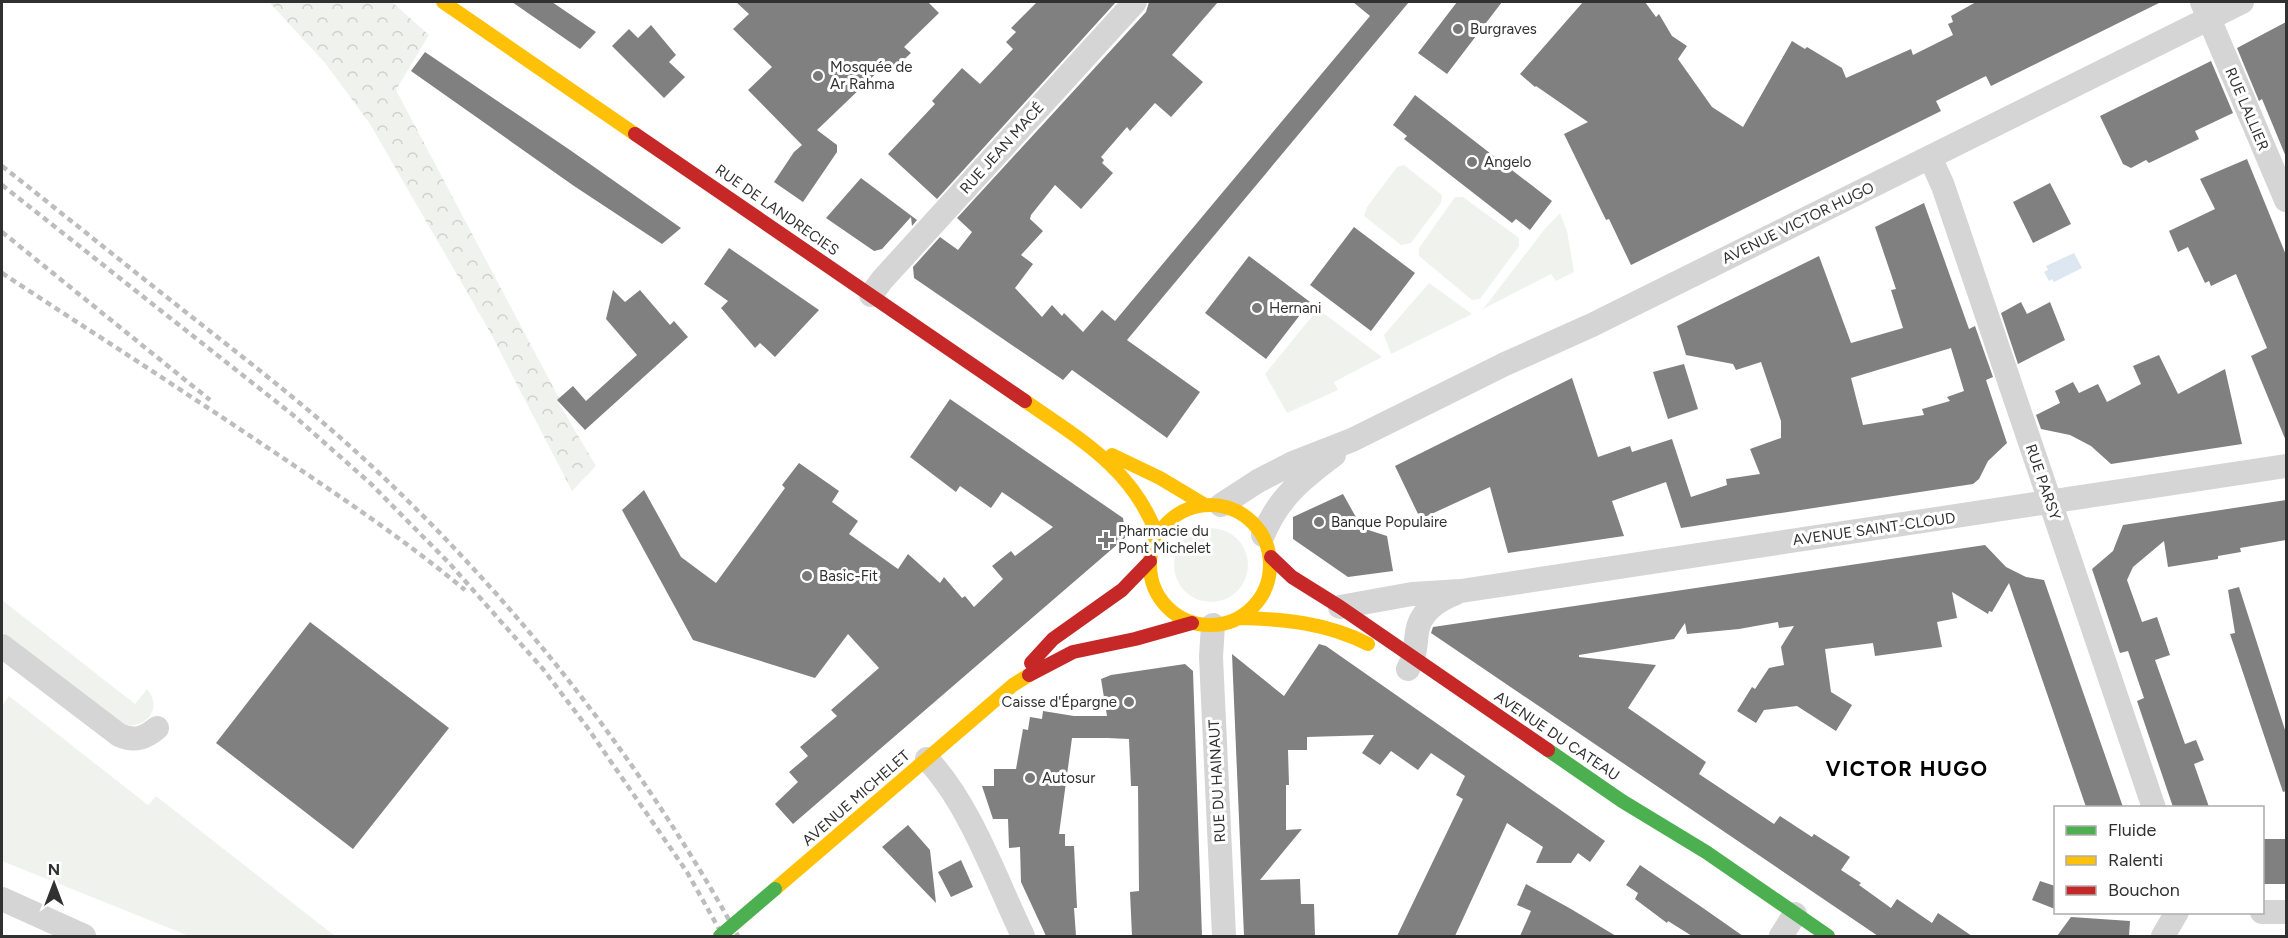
<svg xmlns="http://www.w3.org/2000/svg" width="2288" height="938" viewBox="0 0 2288 938" font-family="Figtree,sans-serif">
<style>
.grass{fill:#f0f3ed}
.forest{fill:url(#forest-crowns)}
.water{fill:#dde7f1}
.building{fill:#808080;fill-rule:evenodd}
.lines{fill:none;stroke-linecap:round;stroke-linejoin:round}
.street{stroke:#d5d5d5;stroke-width:24}
.fast{stroke:#4caf50;stroke-width:14}
.slow{stroke:#ffc107;stroke-width:14}
.jam{stroke:#c62828;stroke-width:14}
.rail{stroke:#bdbdbd;stroke-width:4.5;stroke-dasharray:6 4.5;stroke-linecap:butt}
.fast-bridge{stroke:#4caf50;stroke-width:14}
.poi-dot{fill:#797979;stroke:#fff;stroke-width:2}
.labels{text-anchor:middle;stroke-width:6;stroke-linejoin:round;paint-order:stroke}
.poi-label{font-size:15px;fill:#313131;stroke:#fff;text-anchor:start}
.street-label{font-size:15px;fill:#313131;stroke:#fff}
.district-label{font-size:21px;font-weight:bold;letter-spacing:1.5px;fill:#000;stroke:#fff}
</style>
<defs>
<pattern id="forest-crowns" width="20" height="18" patternUnits="userSpaceOnUse" patternTransform="scale(1.5)"><rect width="20" height="18" fill="#f0f3ed"/><path d="M2 6a3 3 0 1 1 6 0M12 15a3 3 0 1 1 6 0" fill="none" stroke="#ced1cc"/></pattern>
</defs>
<rect width="100%" height="100%" fill="#fff"/>
<!-- grass -->
<path class="grass" d="M1404,165L1442,195L1441,203L1411,243L1401,245L1364,216L1367,207L1397,167Z
M1455,197H1463L1519,238V246L1480,299L1472,300L1419,256V248Z
M1560,213L1567,231L1574,272L1556,281L1551,274L1483,309L1544,230Z
M1429,283L1472,314L1391,354L1384,335Z
M1318,309L1382,357L1334,382L1338,390L1287,413L1265,374Z
M1174 565a37 37 0 1 1 74 0a37 37 0 1 1-74 0Z
M2,600L135,704L147,689C166,711 140,735 115,721L2,632Z
M9,696L148,805L156,796L335,936H189L2,861V706Z"/>
<!-- forest -->
<path class="forest" d="M269,2H392L429,35L396,90L559,398L557,400L596,466L572,491L490,332L370,124L325,63Z"/>
<!-- water -->
<path class="water" d="M2074,253L2082,268L2054,282L2052,279L2049,281L2044,272L2048,270L2046,266Z"/>
<!-- building -->
<path class="building" d="M512,2H552L596,32L580,49Z
M736,2H928L939,13L904,47L911,53L895,68L888,62L817,130L837,145V152L803,202L774,182L794,152L802,145L748,90L772,67L733,29L749,14Z
M1037,2H1116L937,199L888,154L935,104L932,101L962,68L980,84L1013,49L1006,42L1016,32L1011,28Z
M1149,2H1218L1172,55L1203,82L1171,117L1155,103L1130,131L1127,127L1101,157L1104,160L1102,163L1113,173L1081,209L1055,185L1031,215L1030,219L1043,231L1021,255L1033,264L1015,288L1042,317L1052,305L1062,316L1064,313L1083,332L1102,310L1115,321L1370,16L1353,2H1409L1127,340L1200,392L1167,438L1072,370L1063,380L914,278L913,267L940,237L958,250L972,232L957,218L1146,12Z
M1457,2H1502L1447,74L1418,53Z
M1583,2H1645L1656,17L1659,14L1672,36L1687,46L1678,59L1712,107L1743,127L1792,41L1805,49L1807,47L1842,68L1846,78L1911,49L1913,55L1953,35L1948,24L1953,22L1951,16L1976,2H2161L1991,86L1986,76L1936,101L1941,111L1631,265L1609,219L1606,220L1564,134L1588,122L1536,86L1535,87L1520,74Z
M2286,22V157L2262,99L2259,101L2237,48Z
M651,25L676,55L669,62L685,77L664,98L612,46L629,29L638,38Z
M425,52L570,150L681,228L662,244L574,186L411,71Z
M2211,61L2233,113L2195,131L2199,139L2149,163L2146,160L2131,168L2123,164L2100,116Z
M1415,95L1552,201L1530,230L1516,219L1512,223L1404,139L1407,136L1393,125Z
M2247,159L2286,255V441L2251,356L2267,348L2236,274L2211,286L2209,281L2205,283L2188,247L2178,252L2169,231L2215,209L2200,179Z
M861,178L917,220L912,226L911,217L882,249L874,251L826,218Z
M2050,183L2071,224L2033,243L2013,202Z
M1924,203L1969,329L1975,326L1993,377L1986,380L2007,443L1988,461L1979,479L1973,484L1681,528L1666,482L1612,501L1624,536L1508,553L1490,487L1427,516H1419L1395,466L1572,378L1598,457L1630,446L1632,452L1672,439L1691,497L1727,485L1726,479L1760,474L1750,449L1781,438V421L1761,362L1736,370L1733,364L1686,355L1677,326L1819,256L1851,343L1903,328L1891,290L1896,289L1875,227ZM1951,348L1964,391L1947,397L1950,401L1922,409L1924,415L1863,425L1851,378Z
M1354,227L1415,273L1371,331L1310,285Z
M729,248L819,310L775,357L760,343L755,348L721,308L728,301L704,284Z
M1249,256L1310,302L1266,359L1205,313Z
M613,290L625,302L640,290L670,325L674,321L688,337L585,430L557,400L573,386L586,401L637,355L606,319Z
M2021,302L2027,314L2050,302L2065,340L2018,364L2001,313Z
M2159,355L2178,394L2225,369L2242,444L2111,464L2091,446L2070,435L2041,429L2036,415L2060,403L2055,391L2073,382L2079,393L2098,384L2107,402L2141,384L2133,366Z
M1684,364L1698,409L1668,419L1653,372Z
M950,399L1123,518L1126,537L793,824L775,804L798,782L789,772L808,756L800,747L837,716L831,710L879,668L848,634L815,678L693,640L622,510L644,490L681,557L716,583L785,488L782,485L799,463L839,491L832,502L858,521L849,534L898,569L908,554L940,583L944,577L962,598L965,596L974,607L1003,579L992,566L1011,551L1015,556L1053,527L1002,492L991,508L960,486L956,492L910,457Z
M1343,494L1362,528L1387,536L1393,571L1348,577L1293,539V517Z
M2286,500V540L2240,548L2241,552L2218,556V559L2168,567L2164,541L2133,567L2127,580L2142,622L2157,617L2170,655L2155,660L2185,744L2196,740L2204,760L2194,764L2209,807H2173L2137,701L2144,698L2128,651L2120,653L2092,569L2113,551L2123,525Z
M1985,545L2006,567L2026,577L2044,580L2123,807H2086L2009,583L1992,612L1989,611L1988,614L1952,592L1957,618L1937,622L1942,647L1875,656L1873,643L1825,649L1831,692L1852,705L1836,731L1797,706L1764,710L1756,723L1737,711L1752,687L1755,689L1769,668L1784,665L1781,647L1794,626L1779,628L1778,622L1739,629L1687,634L1685,623L1674,639L1579,655V657L1656,665L1628,708L1706,762L1699,774L1774,824L1780,816L1812,837L1814,834L1850,857L1841,870L1861,883L1859,885L1891,908L1897,899L1932,923L1938,913L1972,936H1878L1431,633L1433,627Z
M2239,587L2286,733V791L2283,792L2230,634L2235,633L2228,590Z
M310,622L449,728L353,849L216,743Z
M1319,644L1326,646L1605,841L1590,862L1578,853L1571,863H1536L1543,847L1507,823L1455,936H1397L1463,799L1456,795L1465,776L1431,753L1418,770L1391,751L1380,765L1362,753L1374,735L1307,737V750H1288L1289,785H1286V830L1302,829L1260,880L1300,879L1301,904H1314L1315,936H1244L1232,654L1284,696Z
M1185,664L1193,671L1202,936H1132L1130,892L1139,891L1138,786H1131L1129,739L1107,738H1072L1059,834H1065V846H1074L1077,908H1074L1076,936H1046L1021,882L1020,847L1009,848L1008,819H993L982,786H994V769H1016L1023,729L1028,730L1030,717L1042,719L1043,711L1074,716H1107L1101,679L1111,675Z
M908,825L930,850L936,903L882,847Z
M2262,839H2286V884H2262Z
M961,860L973,887L951,897L938,872Z
M1640,865L1703,908L1743,936H1692L1668,921L1667,923L1635,899L1638,893L1626,885Z
M2040,881L2055,886V909L2032,900Z
M1526,884L1571,909L1616,936H1520L1531,911L1517,905Z
M2071,917L2130,921L2129,936H2057Z"/>
<g class="lines">
<!-- street -->
<path class="street" d="M2202,2L2286,200
M1930,157L1943,186L2154,808
M871,295L882,280L1135,2
M1221,505L1258,481L1293,463L1352,440L1505,364L1592,325L2242,2
M1263,535C1279,497 1302,479 1334,455
M1340,607L1412,594L1461,591L2286,466
M1213,625L1211,657L1224,936
M2,646L119,735C135,742 145,738 157,728
M1408,669C1416,656 1415,646 1417,632C1420,611 1438,600 1456,593
M927,759C970,804 996,880 1023,936
M2,899L84,936
M2262,912H2286
M1781,936L1795,914
M2163,936L2177,912"/>
<!-- fast -->
<path class="fast" d="M1548,750L1622,801L1706,852L1828,936"/>
<!-- slow -->
<path class="slow" d="M443,2L635,134
M1025,401C1080,439 1133,469 1157,535
M1112,455L1160,478L1205,505
M1150 565a60 60 0 1 1 120 0a60 60 0 1 1-120 0Z
M1239,618C1285,619 1327,623 1368,644
M775,889L1013,685L1029,675"/>
<!-- jam -->
<path class="jam" d="M635,134L1025,401
M1271,557L1292,577L1340,607L1548,750
M1031,663L1053,639L1122,590L1150,561
M1029,675L1073,652L1135,639L1192,623"/>
<!-- rail -->
<path class="rail" d="M2,166C64,215 126,265 188,314C253,365 319,416 379,473C522,608 643,764 738,936
M2,185L293,415L370,483L450,564L543,669L587,727L687,872L723,936
M2,232L210,400
M2,273C95,334 188,394 280,456C344,499 406,541 465,590"/>
<!-- fast-bridge -->
<path class="fast-bridge" d="M720,936L775,889"/>
</g>
<!-- markers -->
<g class="poi-dot">
<circle cx="1458" cy="29" r="6"/>
<circle cx="818" cy="76" r="6"/>
<circle cx="1472" cy="162" r="6"/>
<circle cx="1257" cy="308" r="6"/>
<circle cx="1319" cy="522" r="6"/>
<path d="M1103 531h6v6h6v6h-6v6h-6v-6h-6v-6h6z"/>
<circle cx="807" cy="576" r="6"/>
<circle cx="1129" cy="702" r="6"/>
<circle cx="1030" cy="778" r="6"/>
</g>
<g class="labels">
<!-- poi labels -->
<g class="poi-label">
<text x="1470" y="34">Burgraves</text>
<text x="830" y="72">Mosquée de<tspan x="830" dy="17">Ar Rahma</tspan></text>
<text x="1484" y="167">Angelo</text>
<text x="1269" y="313">Hernani</text>
<text x="1331" y="527">Banque Populaire</text>
<text x="1118" y="536">Pharmacie du<tspan x="1118" dy="17">Pont Michelet</tspan></text>
<text x="819" y="581">Basic-Fit</text>
<text x="1117" y="707" text-anchor="end">Caisse d'Épargne</text>
<text x="1042" y="783">Autosur</text>
</g>
<!-- street labels -->
<g class="street-label">
<text transform="translate(2247 109) rotate(67)" y="5">RUE LALLIER</text>
<text transform="translate(1002 148) rotate(-48)" y="5">RUE JEAN MACÉ</text>
<text transform="translate(777 210) rotate(35)" y="5">RUE DE LANDRECIES</text>
<text transform="translate(1798 223) rotate(-26)" y="5">AVENUE VICTOR HUGO</text>
<text transform="translate(2043 482) rotate(71)" y="5">RUE PARSY</text>
<text transform="translate(1874 529) rotate(-8)" y="5">AVENUE SAINT-CLOUD</text>
<text transform="translate(1557 736) rotate(34)" y="5">AVENUE DU CATEAU</text>
<text transform="translate(1217 781) rotate(-93)" y="5">RUE DU HAINAUT</text>
<text transform="translate(856 798) rotate(-41)" y="5">AVENUE MICHELET</text>
</g>
<!-- district labels -->
<g class="district-label">
<text x="1907" y="776">VICTOR HUGO</text>
</g>
</g>
<!-- border -->
<rect width="2288" height="938" fill="none" stroke="#313131" stroke-width="6"/>
<!-- legend -->
<rect x="2054" y="806" width="210" height="108" fill="#ffffff" stroke="#adadad" stroke-width="1.5"/>
<rect x="2066" y="826" width="30" height="9" fill="#4caf50" stroke="#adadad" stroke-width="1.5"/>
<text x="2108" y="836" font-size="18" fill="#313131">Fluide</text>
<rect x="2066" y="856" width="30" height="9" fill="#ffc107" stroke="#adadad" stroke-width="1.5"/>
<text x="2108" y="866" font-size="18" fill="#313131">Ralenti</text>
<rect x="2066" y="886" width="30" height="9" fill="#c62828" stroke="#adadad" stroke-width="1.5"/>
<text x="2108" y="896" font-size="18" fill="#313131">Bouchon</text>
<!-- north arrow -->
<g transform="translate(54 884)" stroke="#ffffff" stroke-width="4.5" paint-order="stroke">
<path d="M0-4.5L10 22L0 15L-10 22Z" fill="#313131"/>
<text y="-9" font-size="16" font-weight="bold" text-anchor="middle" fill="#313131">N</text>
</g>
</svg>
